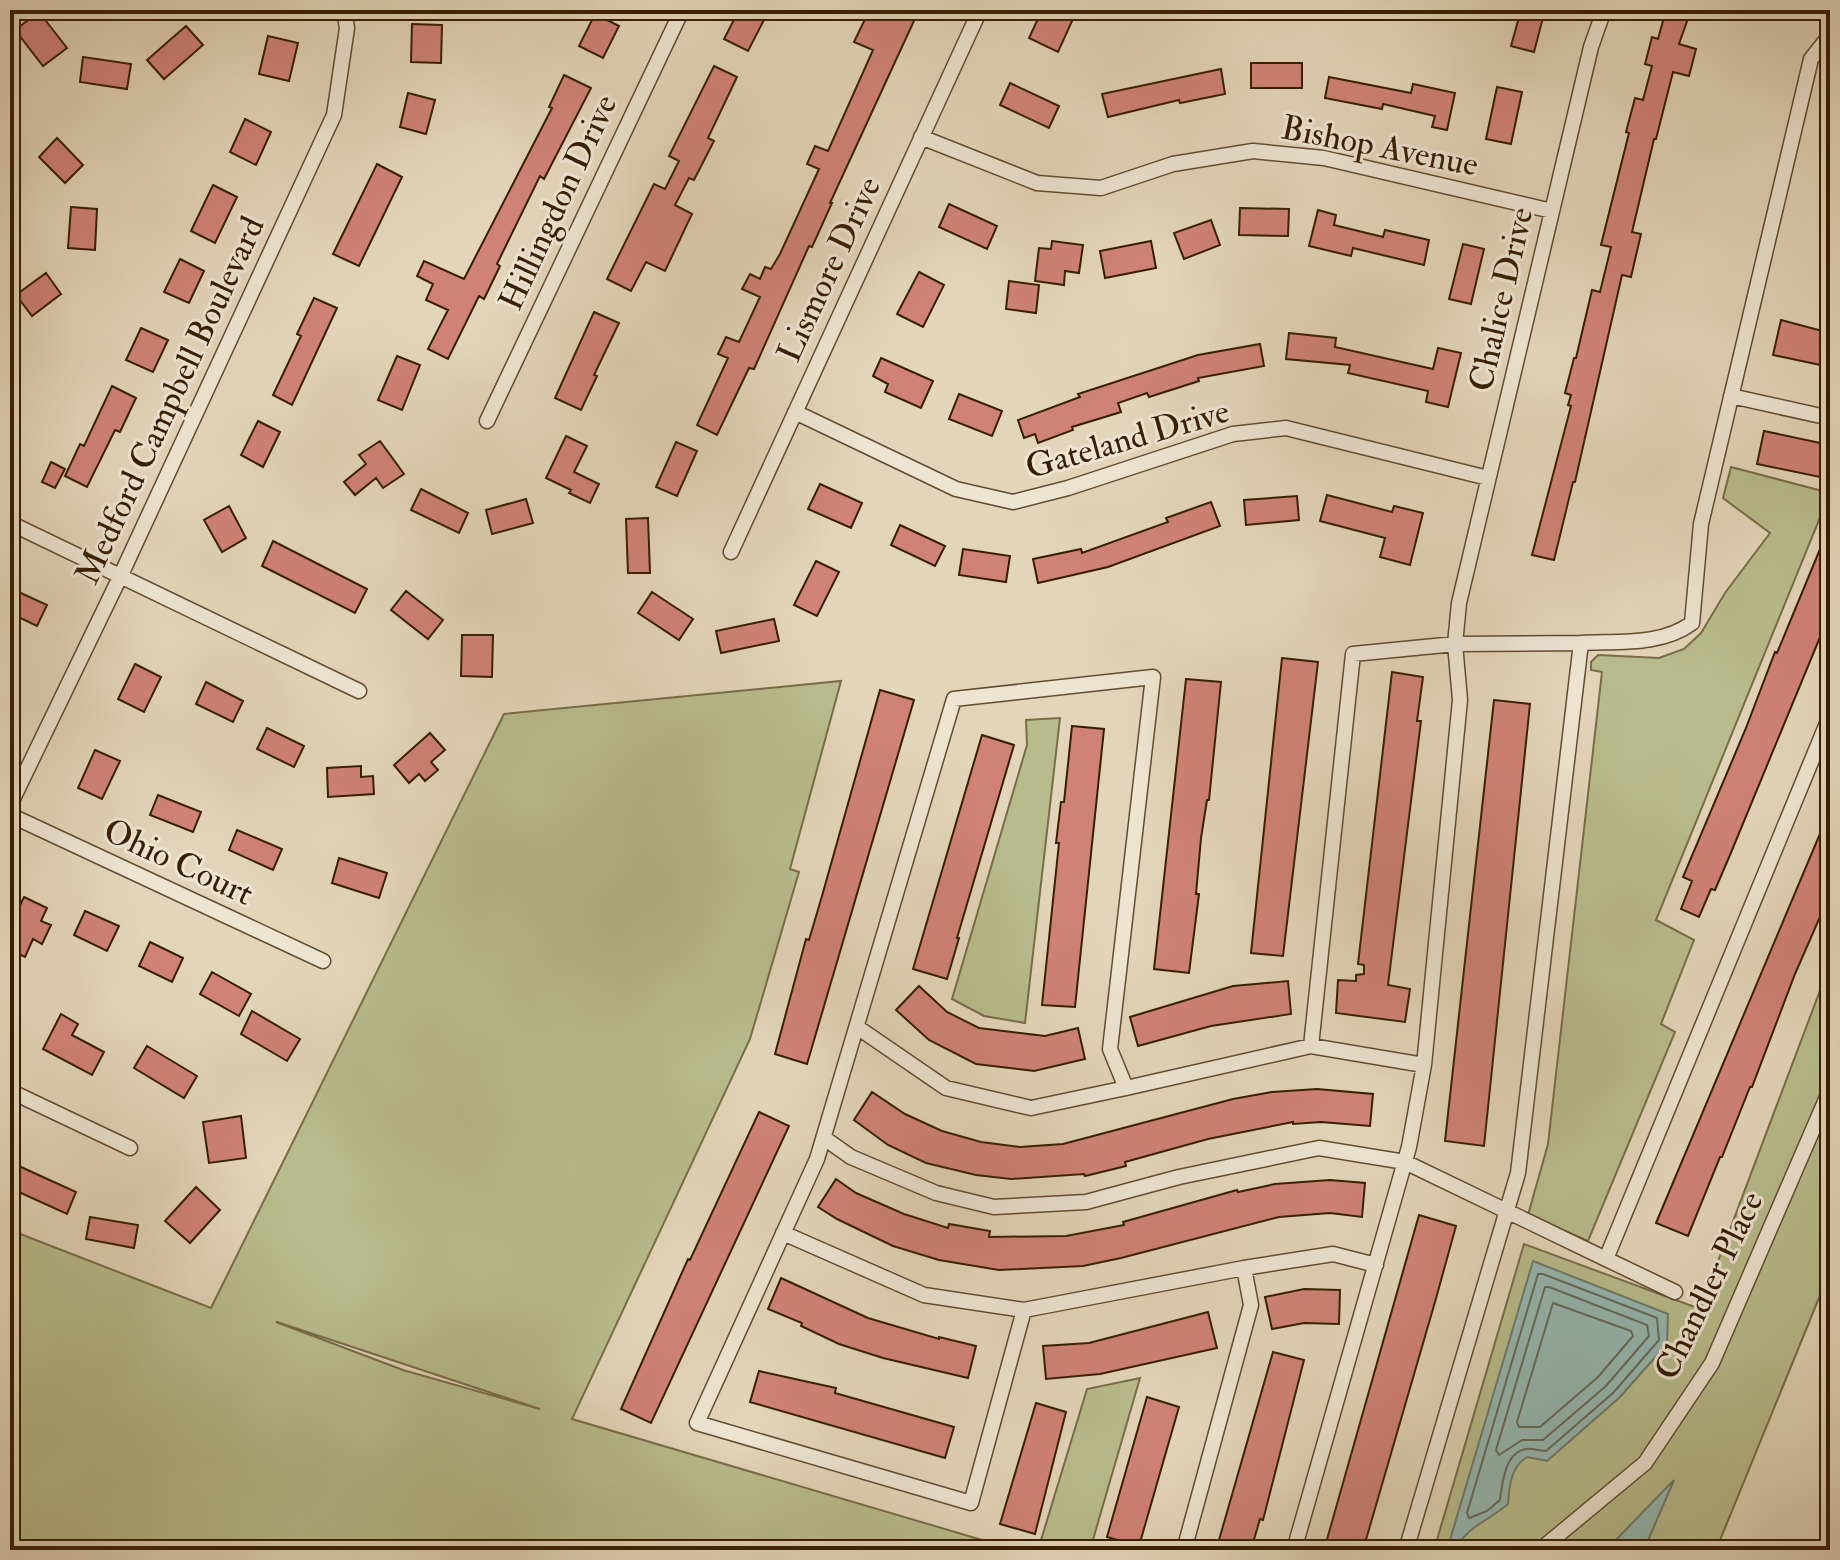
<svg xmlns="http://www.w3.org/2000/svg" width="1840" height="1560" viewBox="0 0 1840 1560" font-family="'IM FELL Double Pica',serif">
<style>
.green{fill:#b8bc8c;stroke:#786d47;stroke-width:2;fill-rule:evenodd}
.water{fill:#95b8b2;stroke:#6f7a6c;stroke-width:2}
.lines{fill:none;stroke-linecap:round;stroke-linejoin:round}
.shore{stroke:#666b5a;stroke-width:2}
.building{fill:#d08277;stroke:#371e02;stroke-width:2}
.minor-casing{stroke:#624c30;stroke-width:17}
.minor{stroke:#ede4d2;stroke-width:14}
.labels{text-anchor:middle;stroke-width:6;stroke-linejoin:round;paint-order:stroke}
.street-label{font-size:34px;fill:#371e02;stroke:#ede4d2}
</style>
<rect width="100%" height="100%" fill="#e3d5ba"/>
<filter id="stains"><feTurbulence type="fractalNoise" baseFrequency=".0025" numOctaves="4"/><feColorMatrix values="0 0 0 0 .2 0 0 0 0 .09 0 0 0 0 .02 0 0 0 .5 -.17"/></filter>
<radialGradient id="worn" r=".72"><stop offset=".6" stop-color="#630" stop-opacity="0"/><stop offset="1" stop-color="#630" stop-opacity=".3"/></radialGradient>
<!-- green -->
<path class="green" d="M1731,467L1830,493L1656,920L1694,940L1661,1024L1675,1032L1588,1241L1528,1215L1548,1144L1602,672L1591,670V662L1598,655L1659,658L1684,649L1701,633L1725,593L1770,533L1723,498Z
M841,681L790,869L799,872L750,1039L572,1419L1016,1550H10V1230L211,1308L504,714ZM276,1322H277L540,1409L403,1370Z
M1060,718L1025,1023L984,1016L952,999L1027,745L1026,720Z
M1830,964V1271L1716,1550H1434L1524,1244L1700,1309Z
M1140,1378L1090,1550H1038L1087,1389Z"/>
<!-- water -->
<path class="water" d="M1533,1261L1668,1314L1667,1344L1619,1398L1547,1461L1527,1457C1511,1466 1509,1487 1508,1504C1488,1521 1468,1526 1454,1550H1447Z
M1674,1480L1644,1550H1606Z"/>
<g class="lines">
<!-- shore -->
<path class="shore" d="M1538,1274H1543L1657,1318L1659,1340L1613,1393L1546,1451C1540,1451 1533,1448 1526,1449C1505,1452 1502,1484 1500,1500L1487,1511L1469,1518L1467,1513Z
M1545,1287H1549L1647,1325L1649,1336L1606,1386L1543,1440H1522L1499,1455L1496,1450Z
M1553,1303L1631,1331L1633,1336L1598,1377L1540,1427H1519L1517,1422Z"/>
</g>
<!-- building -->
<path class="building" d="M739,10H751L765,18L748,51L724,39Z
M883,10H919L830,203H832L812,247L809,246L754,369L749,368L717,435L697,425L728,358L718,354L726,337L739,342L760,297L742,289L750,274L760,279L765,267L771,269L780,254L819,169L807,164L815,146L828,151L873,50L854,42L867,15L878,20Z
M1042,10H1077L1058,52L1029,38Z
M1521,10H1545L1534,52L1511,46Z
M1666,10H1691L1679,44L1696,49L1689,76L1673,72L1656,139H1654L1632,232L1641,234L1631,277L1622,275L1575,482H1573L1554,560L1532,555L1571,406L1568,405L1571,395L1565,393L1574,358H1576L1592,290L1600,292L1611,247L1601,245L1629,133L1626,132L1635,98L1643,100L1652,66L1645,64L1652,37L1658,39Z
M39,12L67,48L43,66L15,30Z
M595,14L619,26L603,58L579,46Z
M412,24L442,25L441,63L411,62Z
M186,26L203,45L164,79L147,60Z
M268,36L298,43L289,81L259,74Z
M83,57L131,64L127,89L80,82Z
M1251,63H1302V88H1251Z
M714,66L737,77L708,138L714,141L694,180L689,178L675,205L692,214L665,271L646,262L631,291L607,279L654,184L665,189L679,161L669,156Z
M1221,69L1225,94L1180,103L1179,100L1108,117L1102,94Z
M564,75L591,88L544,179L540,176L497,264L500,266L484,299L479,296L448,359L428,349L448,310L426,300L433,284L417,276L424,261L464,279L552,108L549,107Z
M1329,77L1411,93L1413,84L1455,93L1447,130L1432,127L1435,116L1383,104L1382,109L1325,98Z
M1010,83L1059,106L1049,128L1000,105Z
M1497,87L1522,92L1511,144L1486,139Z
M408,93L435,100L426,134L400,127Z
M245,119L271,132L256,165L230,152Z
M57,138L83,165L65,183L39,157Z
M377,164L402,177L359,266L333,254Z
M213,185L237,197L215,243L191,231Z
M949,204L997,226L987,249L939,227Z
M71,207L97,209L95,250L68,248Z
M1240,208L1289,209L1288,236L1239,235Z
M1318,210L1336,215L1334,225L1383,237L1385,230L1429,240L1424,265L1353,248L1351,256L1309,246Z
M1211,220L1220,245L1184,259L1174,233Z
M1052,241L1083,245L1079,273L1065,271L1064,285L1035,281L1039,248L1051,249Z
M1151,241L1156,268L1105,278L1100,251Z
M1463,244L1484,249L1471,304L1449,299Z
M180,259L204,271L189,303L164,292Z
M919,272L944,285L923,327L897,314Z
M46,273L61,294L32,316L16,295Z
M1009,281L1039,285L1036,313L1006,309Z
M314,298L337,308L292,405L273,395L301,336L297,334Z
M594,312L619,323L594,375L597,376L581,410L555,398Z
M1781,320L1830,333V367L1773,355Z
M141,328L168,340L153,372L126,360Z
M1289,333L1336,338L1335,347L1433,369L1438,348L1461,353L1448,407L1426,402L1428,391L1348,373L1350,365L1286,359Z
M1260,344L1264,366L1198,378L1199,381L1149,397L1147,393L1118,403L1121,412L1072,427L1073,430L1038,443L1035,434L1024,438L1018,420L1080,397L1078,394L1198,355Z
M397,356L420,365L402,410L378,400Z
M881,358L933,381L921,408L885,392L888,384L873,376Z
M112,386L136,398L120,432L115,430L87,487L65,476L80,444L84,446Z
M959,394L1002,411L992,436L949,419Z
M258,421L280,432L263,467L241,455Z
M1764,431L1830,445V479L1757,464Z
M566,436L587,446L574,472L599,484L590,503L569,493L571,490L546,478Z
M380,441L404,474L383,488L376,478L355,495L344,482L366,464L359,455Z
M676,442L697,451L677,496L656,487Z
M51,462L65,469L55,488L42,482Z
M820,484L862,503L851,528L808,509Z
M421,489L468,513L459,533L411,510Z
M1327,495L1392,512L1394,506L1423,513L1410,565L1380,557L1385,538L1320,521Z
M1297,496L1299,520L1246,525L1244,500Z
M526,499L533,523L492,534L486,510Z
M1211,502L1220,526L1108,567L1038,583L1033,559L1081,549L1082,553L1168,522L1166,518Z
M229,506L246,538L222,552L204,520Z
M648,518L650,573H628L626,519Z
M900,525L945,546L935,566L891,545Z
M1830,525V613L1730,855L1715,890L1711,889L1699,917L1681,909L1692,881L1683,877L1746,728L1775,652L1777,653Z
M273,541L367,589L355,613L262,566Z
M963,549L1010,556L1006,582L959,575Z
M816,561L839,572L817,616L794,605Z
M10,588L47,605L37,626L10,613Z
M406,591L443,620L428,639L391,610Z
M652,592L693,619L679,640L638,613Z
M774,619L779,641L721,653L716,631Z
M462,635H493L492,677L461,676Z
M1282,658L1318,662L1283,956L1251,953Z
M135,664L161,677L144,712L118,699Z
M1392,672L1423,677L1417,721H1421L1388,985L1410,989L1405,1022L1336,1013L1338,980L1356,981V975L1364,974V965L1358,964Z
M1186,679L1221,682L1209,800H1207L1201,838L1196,894H1199L1189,973L1154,969Z
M206,682L243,701L233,722L196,704Z
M880,690L914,700L807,1064L775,1054L806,939L809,940L822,896Z
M1494,700L1530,704L1484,1146L1445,1141Z
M1072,726L1104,729L1075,1007L1042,1005L1059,843H1056L1061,802H1064Z
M267,728L304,746L294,767L257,749Z
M430,733L445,750L431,762L438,770L425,781L419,774L409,783L394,765Z
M982,735L1014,745L957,938H959L947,979L913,969Z
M95,750L120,761L102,799L78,788Z
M361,766V777L373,776L374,794L328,797L327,768Z
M158,795L201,812L193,832L150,815Z
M1830,810V894L1795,974L1752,1087H1750L1722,1157H1720L1688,1236L1656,1223Z
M237,830L282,849L273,870L229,850Z
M339,858L387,873L379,898L332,883Z
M24,897L47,908L41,921L51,925L42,944L33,939L25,957L10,950V926Z
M85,911L119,926L107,951L74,935Z
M150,942L183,958L172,982L139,966Z
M212,972L251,994L239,1016L200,994Z
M1288,981L1291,1014L1211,1026L1138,1046L1130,1017L1233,986Z
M919,986L947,1012L979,1028L1045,1036L1078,1028L1085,1059L1034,1071L976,1064L929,1040L896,1010Z
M252,1011L300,1039L287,1061L241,1034Z
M61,1014L78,1024L72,1035L104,1052L92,1075L43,1049Z
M147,1046L197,1076L184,1098L134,1068Z
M1317,1089L1373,1094L1370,1126L1321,1122L1293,1124V1122L1208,1139L1125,1162L1126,1166L1085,1176L1084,1174L1011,1179L976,1175L926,1163L888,1145L854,1120L872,1092L905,1114L942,1131L981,1142L1020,1147L1063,1144L1233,1099L1272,1092Z
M759,1112L789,1126L651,1423L621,1409L688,1259L690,1260Z
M241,1116L246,1158L209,1163L203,1122Z
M10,1162L76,1192L67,1214L10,1188Z
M836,1179L856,1193L904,1214L948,1228L949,1224L990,1231L989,1237L1066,1236L1124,1225L1123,1222L1237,1190L1238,1192L1275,1184L1330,1180L1365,1183L1362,1217L1330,1213L1279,1217L1121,1258L1083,1266L999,1270L939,1260L893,1246L837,1219L818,1207Z
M196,1187L220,1210L190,1243L165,1221Z
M1419,1215L1456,1226L1435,1302L1363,1550H1324Z
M90,1217L138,1225L134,1248L86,1239Z
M781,1278L868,1318L939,1339V1337L976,1346L968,1378L883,1358L839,1344L801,1326L802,1323L768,1309Z
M1304,1289L1340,1290L1339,1324L1304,1323L1272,1329L1265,1297Z
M1208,1312L1217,1348L1100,1374L1046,1379L1043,1346L1089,1343Z
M1273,1352L1304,1360L1263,1520L1260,1519L1251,1550H1228L1217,1547Z
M759,1371L836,1388L835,1393L954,1427L945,1458L750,1402Z
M1147,1397L1179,1407L1139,1546L1107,1537Z
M1036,1403L1066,1412L1035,1534L1000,1524Z"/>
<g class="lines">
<defs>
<path id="minor" d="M921,137L1037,183L1101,188L1173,164L1253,151L1324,158L1552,211
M1731,396L1830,418
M795,412L956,489L1013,502L1068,488L1233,434L1286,428L1488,478
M487,421L682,10
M10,523L359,691
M731,552L980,10
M1581,643C1618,641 1661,646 1692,623L1701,524L1811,59L1830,35
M10,805L120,577L334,115L347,28L344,10
M10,815L323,961
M857,1027L946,1088L1031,1108L1126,1088
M1311,1046L1353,654L1455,644L1581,643L1518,1173L1406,1550
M10,1091L130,1148
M824,1138L851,1157L936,1193L994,1207L1086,1202L1179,1177L1319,1148L1405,1162L1606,1259L1830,716
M783,1233L924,1295L1024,1310
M1606,1259L1675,1292
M1244,1268L1333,1254L1376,1265
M1184,1550L1251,1305L1244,1268L1024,1310L971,1503L697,1423L817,1159L954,699L1153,677L1110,1049L1126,1088L1311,1046L1424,1065L1460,700L1455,644L1459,603L1591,47L1604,10
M1294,1550L1409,1147L1424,1065
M1540,1550L1645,1463L1712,1363L1830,1090"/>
</defs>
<!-- minor casing -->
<use href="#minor" class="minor-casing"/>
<!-- minor -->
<use href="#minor" class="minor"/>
</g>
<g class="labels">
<!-- street labels -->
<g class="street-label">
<text transform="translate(1380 145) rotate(11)" y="12">Bishop Avenue</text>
<text transform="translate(557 202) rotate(-65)" y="12">Hillingdon Drive</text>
<text transform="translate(828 269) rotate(-65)" y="12">Lismore Drive</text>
<text transform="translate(1500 299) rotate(-77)" y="12">Chalice Drive</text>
<text transform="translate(169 400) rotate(-65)" y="12">Medford Campbell Boulevard</text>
<text transform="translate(1127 438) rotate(-16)" y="12">Gateland Drive</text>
<text transform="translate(179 861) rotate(25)" y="12">Ohio Court</text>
<text transform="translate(1708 1285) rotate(-64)" y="12">Chandler Place</text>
</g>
</g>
<!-- margin -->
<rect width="1840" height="1560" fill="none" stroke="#e3d5ba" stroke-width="40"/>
<rect x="12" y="12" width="1816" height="1536" fill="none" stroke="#371e02" stroke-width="4"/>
<rect x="20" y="20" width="1800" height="1520" fill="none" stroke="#371e02" stroke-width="2"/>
<rect width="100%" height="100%" filter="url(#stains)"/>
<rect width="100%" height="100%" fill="url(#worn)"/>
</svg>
